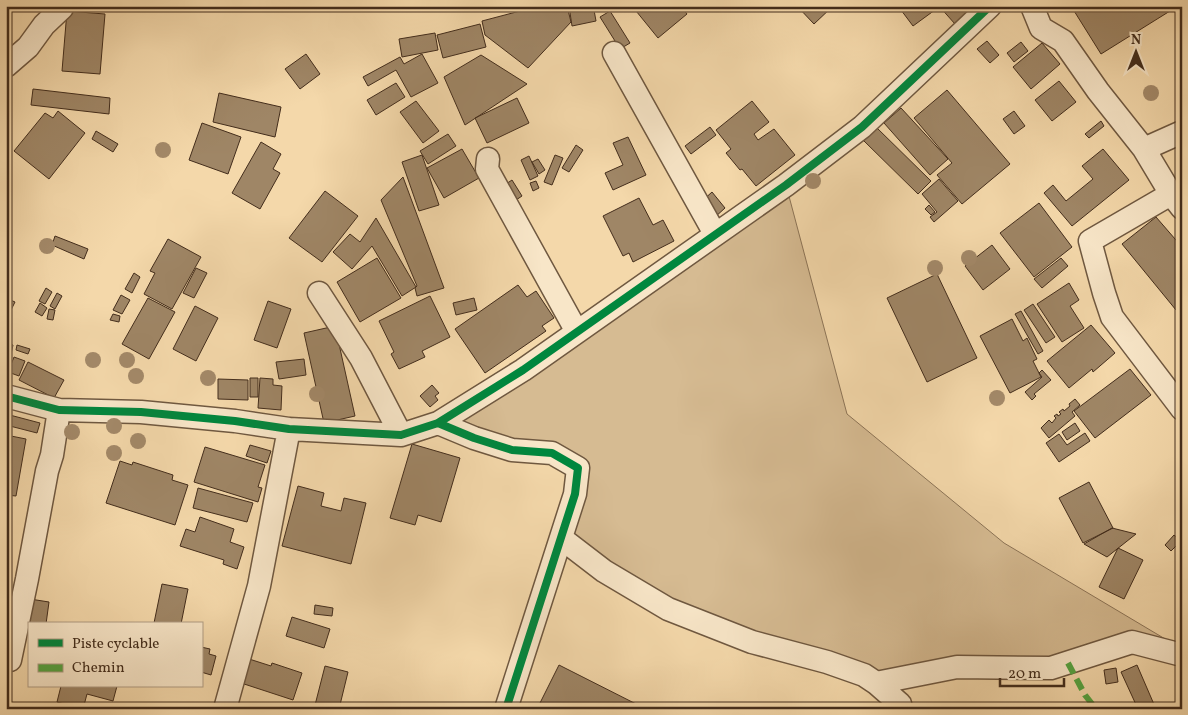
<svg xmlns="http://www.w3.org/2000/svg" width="1188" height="715" viewBox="0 0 1188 715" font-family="Vollkorn,serif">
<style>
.green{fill:#d6bb92;stroke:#8c7457}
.building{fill:#9f8666;stroke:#432d1c}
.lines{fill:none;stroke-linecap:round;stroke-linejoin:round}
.street-casing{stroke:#6f5840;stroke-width:25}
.street{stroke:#f8e6c8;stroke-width:22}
.quiet{stroke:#55a441;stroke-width:6;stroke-dasharray:12 6;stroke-linecap:butt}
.cycleway-casing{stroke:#f8e6c8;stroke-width:11}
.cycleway{stroke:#00873e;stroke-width:8}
.tree{fill:#a38969}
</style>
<rect width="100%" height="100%" fill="#f4d8aa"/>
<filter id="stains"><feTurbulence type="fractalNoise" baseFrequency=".004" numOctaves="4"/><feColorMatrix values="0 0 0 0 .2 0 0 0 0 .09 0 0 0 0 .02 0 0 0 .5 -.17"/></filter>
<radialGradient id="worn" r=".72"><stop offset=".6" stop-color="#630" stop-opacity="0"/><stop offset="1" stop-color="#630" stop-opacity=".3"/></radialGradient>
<!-- green -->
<path class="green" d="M786,185L847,414L1004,543L1182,649L1132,642L1051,668L876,683L668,609L561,538L578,468L438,423Z"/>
<!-- building -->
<path class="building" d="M539,6H567L571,22L528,68L485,35L482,21Z
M569,6H600L601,9L594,10L596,21L572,26Z
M632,6H681L687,14L658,38Z
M787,6H796L791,11Z
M797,6H833L814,24Z
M898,6H938L939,7L913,26Z
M939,6H976L955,24Z
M1071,6H1167L1170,11L1101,54Z
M67,11L105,14L100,74L62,71Z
M610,11L630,43L620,49L600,17Z
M480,24L486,47L443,58L437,35Z
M435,33L438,50L402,57L399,39Z
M987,41L999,55L990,63L977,49Z
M1021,42L1028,51L1014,62L1007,53Z
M1042,43L1060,64L1031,89L1013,67Z
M306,54L320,74L300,89L285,69Z
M422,54L438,83L411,97L396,70L368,86L363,77L400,57L404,64Z
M481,55L527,84L465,125L444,77Z
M1059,81L1076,102L1052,121L1035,100Z
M396,83L405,97L376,115L367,100Z
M33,89L110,98L109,114L31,105Z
M947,90L1010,164L962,204L937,175L952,163L914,118Z
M219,93L281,107L275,137L213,122Z
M517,98L529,123L487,143L475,118Z
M416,101L439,131L423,143L400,112Z
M752,101L769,122L754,134L758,140L774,129L795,155L756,186L742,169L740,170L726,153L731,149L716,130Z
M901,108L948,159L930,175L884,123Z
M58,111L85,133L49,179L14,151L45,113L53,118Z
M1014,111L1025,126L1014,134L1003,119Z
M1101,121L1104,126L1089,138L1085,134Z
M202,123L241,137L228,174L189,160Z
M710,127L716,135L691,154L685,146Z
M876,127L931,181L918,194L863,140Z
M96,131L118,144L113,152L92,139Z
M448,134L456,146L428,164L420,151Z
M628,137L646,175L613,190L605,173L623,165L613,143Z
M261,142L281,154L273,169L280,173L260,209L232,193Z
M576,145L583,150L569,172L562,168Z
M462,149L479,178L444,198L427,168Z
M1103,149L1129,180L1072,226L1044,193L1053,185L1066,201L1093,179L1082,166Z
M422,155L439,205L419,211L402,162Z
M555,155L563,158L552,185L544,182Z
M529,156L538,176L530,180L521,160Z
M538,159L545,170L539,174L532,162Z
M403,177L444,288L417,296L415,288L417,286L381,200Z
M939,179L958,201L934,222L930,217L937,212L922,194Z
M512,180L522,196L516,200L506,184Z
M536,181L539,188L533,191L530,183Z
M325,191L358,216L322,262L289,238Z
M712,192L725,208L714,218L701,202Z
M639,198L653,225L663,220L674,241L633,262L629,253L623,256L603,216Z
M1039,203L1072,247L1034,277L1000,233Z
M929,205L935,212L931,215L925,209Z
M1156,217L1182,247V305L1176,310L1122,244Z
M376,218L416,287L402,296L372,246L352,269L333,252L350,234L360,242Z
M55,236L88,249L84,259L52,245Z
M168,239L201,257L172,309L144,294L155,273L150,271Z
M992,245L1010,269L983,290L965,266Z
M377,258L401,298L360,322L337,282Z
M1061,258L1068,266L1042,288L1034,279Z
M196,268L207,273L194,298L183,293Z
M134,273L140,277L132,293L125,289Z
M937,274L977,358L927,382L887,298Z
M1069,283L1079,300L1070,306L1084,328L1062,342L1037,304Z
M518,285L527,297L536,291L554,318L542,326L546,331L485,373L455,329Z
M46,288L52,292L45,304L39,301Z
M57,293L62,296L55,309L50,306Z
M121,295L130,300L122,314L113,310Z
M430,296L450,337L422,351L425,357L399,369L391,354L394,352L379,321Z
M6,298L15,302L11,310L6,307Z
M148,298L175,312L149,359L122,344Z
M474,298L477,310L456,315L453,303Z
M268,301L291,309L277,348L254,340Z
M40,303L47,308L42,316L35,312Z
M1033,304L1055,337L1046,343L1024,310Z
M195,306L218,318L196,361L173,349Z
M49,309L55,310L53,320L47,319Z
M1021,311L1043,351L1038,354L1015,314Z
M113,314L120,316L119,322L110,320Z
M1012,319L1023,341L1027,338L1037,359L1033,361L1041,377L1010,393L980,336Z
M1091,325L1115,353L1093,372L1092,369L1069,388L1047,361Z
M335,326L355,416L324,423L304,333Z
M6,343L13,345L11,354L6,352Z
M17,345L30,349L28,354L16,350Z
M14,357L25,361L19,376L8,372Z
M304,359L306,375L279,379L276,362Z
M28,362L64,380L54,398L19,380Z
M1130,369L1151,395L1095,438L1074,411Z
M1042,370L1051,380L1034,394L1036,396L1032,400L1025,392L1042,377L1039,373Z
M250,378H258V397H250Z
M260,378L273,379V385L282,386L281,410L258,408Z
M218,379L248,380V400L218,399Z
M432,385L439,393L435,396L438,400L430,407L420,396Z
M1075,399L1080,405L1072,412L1075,416L1049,438L1041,428L1049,420L1052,423L1056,418L1054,416L1057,414L1058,416L1061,414L1059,412L1063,409L1064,411L1070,406L1069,404Z
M6,414L40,423L37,433L6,425Z
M1075,423L1080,431L1067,440L1062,432Z
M1085,433L1090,441L1059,462L1046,443L1059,434L1067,445Z
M6,435L26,439L16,496L6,495Z
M412,444L460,458L441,522L418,515L415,525L390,518Z
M250,445L271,451L267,463L246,456Z
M205,447L265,465L258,487L262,488L258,502L194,482Z
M120,461L132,465L133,462L173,475L172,480L188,485L175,525L106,503Z
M1089,482L1113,528L1083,543L1059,498Z
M298,486L324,493L321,506L341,511L344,498L366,503L351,564L282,546Z
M198,488L253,503L247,522L193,508Z
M200,517L234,529L230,542L244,547L237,569L223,564L224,560L180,546L186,529L195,532Z
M1182,526V537L1176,533Z
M1112,528L1136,534L1107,557L1084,544Z
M1174,535L1181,541L1171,551L1165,545Z
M1118,548L1143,560L1124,599L1099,587Z
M162,584L188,589L181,624L154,623Z
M30,599L49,602L46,624H29V634L24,633Z
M315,605L333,608L332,616L314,614Z
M292,617L330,629L324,648L286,636Z
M201,647L210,649L209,654L216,656L211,675L201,672Z
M246,658L271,666L272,663L302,673L293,700L238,682Z
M559,665L646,709H537Z
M1137,665L1156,709H1138L1121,672Z
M325,666L348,672L339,709H314Z
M1116,668L1118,682L1106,684L1104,670Z
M61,686H117L113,701L87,694L83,709L57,702Z"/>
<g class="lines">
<defs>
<path id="street" d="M1032,6L1041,28L1063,41L1098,91L1144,149L1182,132
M614,53L715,234
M6,66L28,47L44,25L62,8
M1144,149L1171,194L1182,208
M488,159L487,169L577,332
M1171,194L1090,241L1104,293L1112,317L1182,409
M319,293L361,358L401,435
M6,396L59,410L141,412L235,421L289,429L401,435L438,423L523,370L577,332L786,185L862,127L990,6
M438,423L474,438L512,450L552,453L578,468L575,494L506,709
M561,538L604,571L668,609L752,642L827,662L864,675L876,683L900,704L901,709
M10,660L27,579L47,471L52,455L59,410
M876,683L957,667L1051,668L1132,642L1182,655
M225,709L259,586L289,429"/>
</defs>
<!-- street casing -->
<use href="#street" class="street-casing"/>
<!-- street -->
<use href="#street" class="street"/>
<!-- quiet -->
<path class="quiet" d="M1068,663L1085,695L1096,709"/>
<defs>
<path id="cycleway" d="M6,396L59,410L141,412L235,421L289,429L401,435L438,423L523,370L577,332L786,185L862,127L990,6
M438,423L474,438L512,450L552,453L578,468L575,494L506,709"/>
</defs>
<!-- cycleway casing -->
<use href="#cycleway" class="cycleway-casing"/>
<!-- cycleway -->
<use href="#cycleway" class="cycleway"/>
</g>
<!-- trees -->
<g class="tree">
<circle cx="1151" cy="93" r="8"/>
<circle cx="163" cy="150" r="8"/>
<circle cx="813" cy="181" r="8"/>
<circle cx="47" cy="246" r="8"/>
<circle cx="969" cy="258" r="8"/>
<circle cx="935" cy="268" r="8"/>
<circle cx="93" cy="360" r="8"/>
<circle cx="127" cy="360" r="8"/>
<circle cx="136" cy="376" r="8"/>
<circle cx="208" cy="378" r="8"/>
<circle cx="317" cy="394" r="8"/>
<circle cx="997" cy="398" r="8"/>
<circle cx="114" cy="426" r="8"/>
<circle cx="72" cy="432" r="8"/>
<circle cx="138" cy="441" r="8"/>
<circle cx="114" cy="453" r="8"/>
</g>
<!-- margin -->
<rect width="1188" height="715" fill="none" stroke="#f4d8aa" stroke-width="25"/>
<rect x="8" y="8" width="1173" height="700" fill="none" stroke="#432d1c" stroke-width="2.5"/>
<rect x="12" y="12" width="1163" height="690" fill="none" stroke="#432d1c"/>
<!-- legend -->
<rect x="28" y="622" width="175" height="65" fill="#f8e6c8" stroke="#b09c83"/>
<rect x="38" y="639" width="25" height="8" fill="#00873e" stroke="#b09c83"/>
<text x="72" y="648" font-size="15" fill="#432d1c">Piste cyclable</text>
<rect x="38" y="664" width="25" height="8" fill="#55a441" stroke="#b09c83"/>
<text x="72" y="672" font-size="15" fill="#432d1c">Chemin</text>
<!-- north arrow -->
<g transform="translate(1136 52)" stroke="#f8e6c8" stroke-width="4" paint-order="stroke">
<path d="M0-4L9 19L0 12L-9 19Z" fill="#432d1c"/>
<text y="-8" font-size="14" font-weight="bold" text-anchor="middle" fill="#432d1c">N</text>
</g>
<!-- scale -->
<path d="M1000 678v8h64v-8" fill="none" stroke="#432d1c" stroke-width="2.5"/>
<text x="1008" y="678" font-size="15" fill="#432d1c" stroke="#f8e6c8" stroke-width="4" paint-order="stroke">20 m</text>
<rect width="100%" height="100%" filter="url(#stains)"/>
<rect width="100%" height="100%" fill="url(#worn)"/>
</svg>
